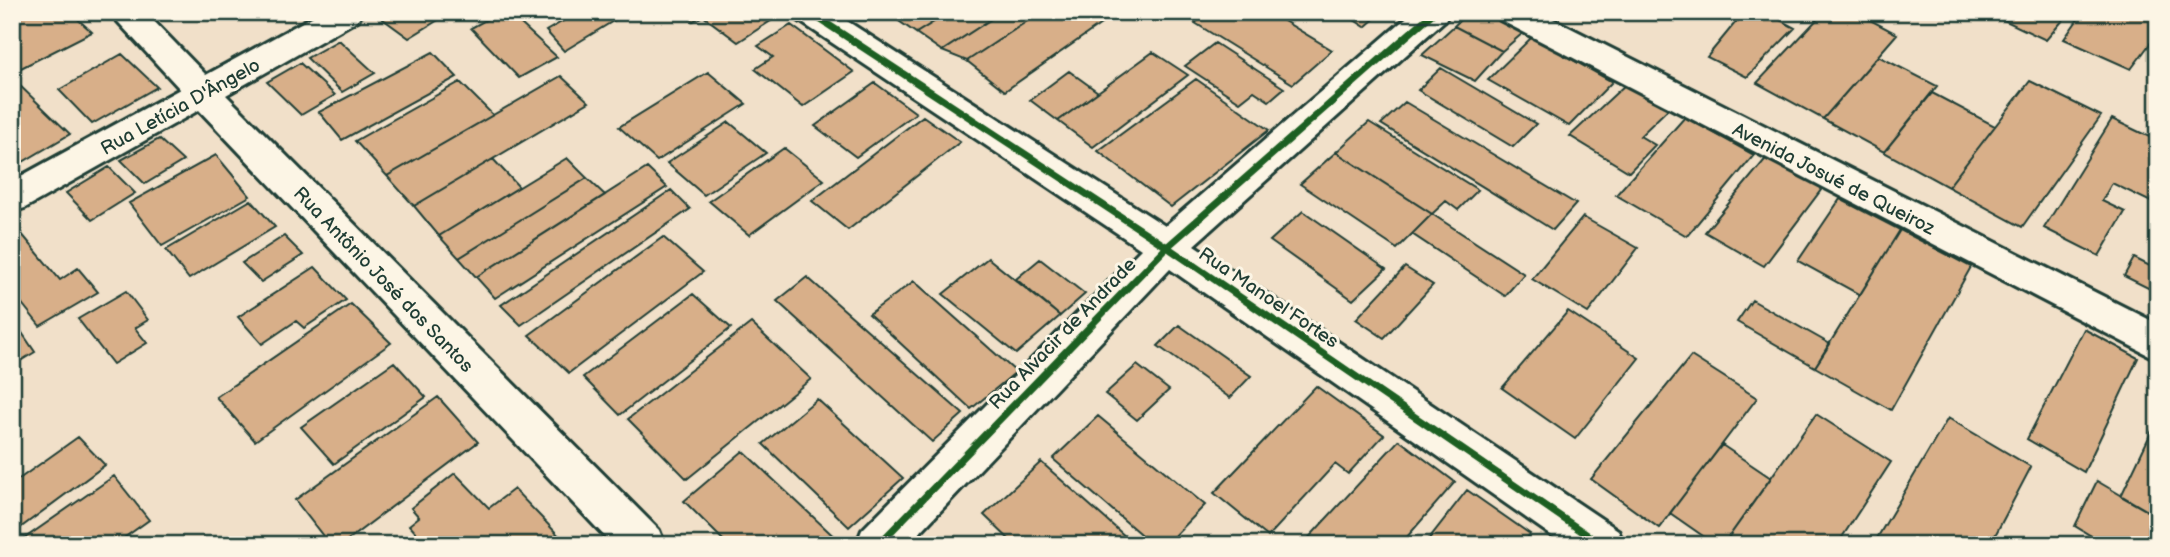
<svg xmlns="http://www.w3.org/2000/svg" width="2170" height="557" viewBox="0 0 2170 557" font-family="'Balsamiq Sans',sans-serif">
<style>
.building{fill:#d8af89;stroke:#1f3d34;stroke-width:2}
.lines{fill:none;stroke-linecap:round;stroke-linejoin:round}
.minor-casing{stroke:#1f3d34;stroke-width:6}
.major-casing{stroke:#1f3d34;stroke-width:6}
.minor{fill:#fcf5e5;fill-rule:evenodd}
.major{fill:#fcf5e5;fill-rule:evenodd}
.cycleway-casing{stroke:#fcf5e5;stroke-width:11}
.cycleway{stroke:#1b5e20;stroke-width:7}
.labels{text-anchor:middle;stroke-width:6;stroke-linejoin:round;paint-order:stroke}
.street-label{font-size:19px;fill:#1f3d34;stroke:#fcf5e5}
</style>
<rect width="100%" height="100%" fill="#f1e0c9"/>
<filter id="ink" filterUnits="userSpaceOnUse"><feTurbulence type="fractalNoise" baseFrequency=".0143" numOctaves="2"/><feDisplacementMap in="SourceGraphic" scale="14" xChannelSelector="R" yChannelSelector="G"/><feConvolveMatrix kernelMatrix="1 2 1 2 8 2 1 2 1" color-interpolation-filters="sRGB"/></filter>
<g filter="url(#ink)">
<!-- building -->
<path class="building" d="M17,12H70L92,32L21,68L12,60V14Z
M379,12H451L409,38L376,14Z
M500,12H508L557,57L519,78L471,28Z
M579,12H628L564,51L546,31Z
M682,12H776L780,15L738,42L703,16L693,21Z
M886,12H950L916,33Z
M950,12H1002L942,51L916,33Z
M1002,12H1041L967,61L942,51Z
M1041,12H1084L1101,24L1005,91L967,61Z
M1209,12H1269L1332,50L1293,84L1195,23Z
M1342,12H1382L1365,27Z
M1468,12H1485L1523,33L1502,51L1454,26Z
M1744,12H1765L1795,28L1747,77L1707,57Z
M1824,12H1855L1897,34L1823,119L1757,83Z
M2070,12L2046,40L1989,13L1990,12Z
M2083,12H2149L2158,16V33L2131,69L2064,39Z
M791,25L854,72L803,107L755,69L773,57L758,46Z
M1454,26L1502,51L1475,81L1422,55Z
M1532,37L1612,82L1569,126L1488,80Z
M339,40L375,73L342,92L307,58Z
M1215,43L1284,88L1269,101L1254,91L1240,102L1185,66Z
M433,52L457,77L342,140L319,112Z
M1153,52L1188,75L1093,147L1058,121Z
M122,54L157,87L92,124L59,90Z
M1878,56L1937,86L1884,152L1823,119Z
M300,63L335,95L301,115L267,82Z
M1441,68L1536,124L1513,147L1418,90Z
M1069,71L1098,92L1058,121L1030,100Z
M708,72L746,104L657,161L619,127Z
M561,76L589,102L414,206L387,176Z
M1196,79L1269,130L1171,207L1098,151Z
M14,80L70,134L16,166L12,162Z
M2030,81L2101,116L2022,227L1948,187Z
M460,82L493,115L387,176L355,141Z
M875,83L916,113L856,157L815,126Z
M1627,83L1669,108L1640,136L1655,145L1629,172L1570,136Z
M1932,93L1995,126L1948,187L1884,152Z
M1405,102L1576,204L1553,230L1381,124Z
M923,116L960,142L848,230L812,201Z
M1685,117L1754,155L1687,236L1616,195Z
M2112,119L2158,141V199L2155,204L2112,183L2102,201L2125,212L2099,256L2044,228Z
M729,122L766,153L704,195L667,163Z
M1369,122L1478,190L1458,210L1446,201L1432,214L1336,152Z
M159,139L183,161L145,184L121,160Z
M784,148L824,180L749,235L709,201Z
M1336,152L1432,214L1397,249L1300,184Z
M216,155L250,196L162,246L129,203Z
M1768,156L1824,186L1764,266L1705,232Z
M567,158L587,178L459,258L439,236Z
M493,159L519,187L439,236L414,206Z
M109,167L135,193L92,220L66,193Z
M647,168L667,187L495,298L476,277Z
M587,178L605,195L476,277L459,258Z
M671,190L690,209L521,325L501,305Z
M1840,199L1900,230L1860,295L1798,261Z
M251,200L275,227L189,279L166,250Z
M1303,211L1386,269L1353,300L1270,241Z
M1432,214L1524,274L1505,296L1412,234Z
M1583,217L1638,248L1588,313L1532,279Z
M16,227L60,280L78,268L98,292L40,326L12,291V230Z
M1900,230L1971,267L1891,410L1815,367Z
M284,236L303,255L261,282L242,263Z
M663,237L703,272L569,373L529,335Z
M988,258L1060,316L1016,354L943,294Z
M2134,258L2158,270V293L2124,276Z
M1040,259L1085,294L1060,316L1016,279Z
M315,267L346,300L304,328L296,321L262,344L238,317Z
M1405,267L1433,285L1384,338L1356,319Z
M807,277L963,414L932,442L777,301Z
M914,281L1016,372L971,409L869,314Z
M126,291L148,320L135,328L147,343L113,364L78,319Z
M693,294L731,328L620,415L583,377Z
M1752,300L1830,344L1815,367L1737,322Z
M351,304L391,343L255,441L216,397Z
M1568,311L1639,358L1575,439L1502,388Z
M12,318L35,352L12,366Z
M751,323L811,379L687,479L628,419Z
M1179,325L1251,376L1230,398L1158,346Z
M2084,329L2138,358L2084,472L2027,439Z
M1691,356L1757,398L1659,528L1591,479Z
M394,362L426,397L334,464L301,427Z
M1137,365L1169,390L1137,420L1105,394Z
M1316,386L1384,435L1348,474L1335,464L1268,537L1214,493Z
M438,397L478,442L341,545H330L295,500Z
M817,399L903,478L849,527L763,444Z
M1816,414L1891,462L1837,545H1723Z
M1098,416L1205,505L1166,545H1153L1053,459Z
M1948,418L2031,467L1990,545H1873Z
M2158,418V517L2121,496Z
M78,437L105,465L12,534V484Z
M1399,440L1455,482L1400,545H1302Z
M1722,445L1771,478L1723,545H1716L1670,513Z
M743,451L842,544L728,545L684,501Z
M1041,462L1135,545H1015L984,515Z
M455,473L489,508L514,489L563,540L557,545H427L409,525L419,517L411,508Z
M114,476L149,520L114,545H15Z
M2097,481L2158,517V545H2106L2075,526Z
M1467,490L1530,534L1522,545H1424Z"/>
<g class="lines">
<defs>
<path id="minor" d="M109,12H145L206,75L321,12H363L358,20L226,95L659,530L665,545H613L199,110L25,208L12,212V181L180,89Z
M793,12H833L1165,226L1413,12H1450L1445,20L1194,245L1618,530L1624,545H1565L1170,269L908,545H856L862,530L1141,249L798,20Z"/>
<path id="major" d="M1495,12H1539L2158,324V360L1500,20Z"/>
</defs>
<!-- minor casing -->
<use href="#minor" class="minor-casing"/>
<!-- major casing -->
<use href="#major" class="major-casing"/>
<!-- minor -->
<use href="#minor" class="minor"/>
<!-- major -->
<use href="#major" class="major"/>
<defs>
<path id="cycleway" d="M809,12L1167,247L1602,545
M878,545L1167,247L1434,12"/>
</defs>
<!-- cycleway casing -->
<use href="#cycleway" class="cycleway-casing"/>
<!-- cycleway -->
<use href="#cycleway" class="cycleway"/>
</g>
</g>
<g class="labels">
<!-- street labels -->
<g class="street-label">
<text transform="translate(180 106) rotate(-29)" y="7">Rua Letícia D'Ângelo</text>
<text transform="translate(1834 178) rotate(27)" y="7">Avenida Josué de Queiroz</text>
<text transform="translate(384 279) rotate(46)" y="7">Rua Antônio José dos Santos</text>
<text transform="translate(1269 297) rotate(34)" y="7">Rua Manoel Fortes</text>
<text transform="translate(1062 333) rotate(-46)" y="7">Rua Alvacir de Andrade</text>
</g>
</g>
<!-- margin -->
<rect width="2170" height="557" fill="none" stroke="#fcf5e5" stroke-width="42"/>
<rect x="21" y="21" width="2128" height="515" fill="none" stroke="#1f3d34" stroke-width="2.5" filter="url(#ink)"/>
</svg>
